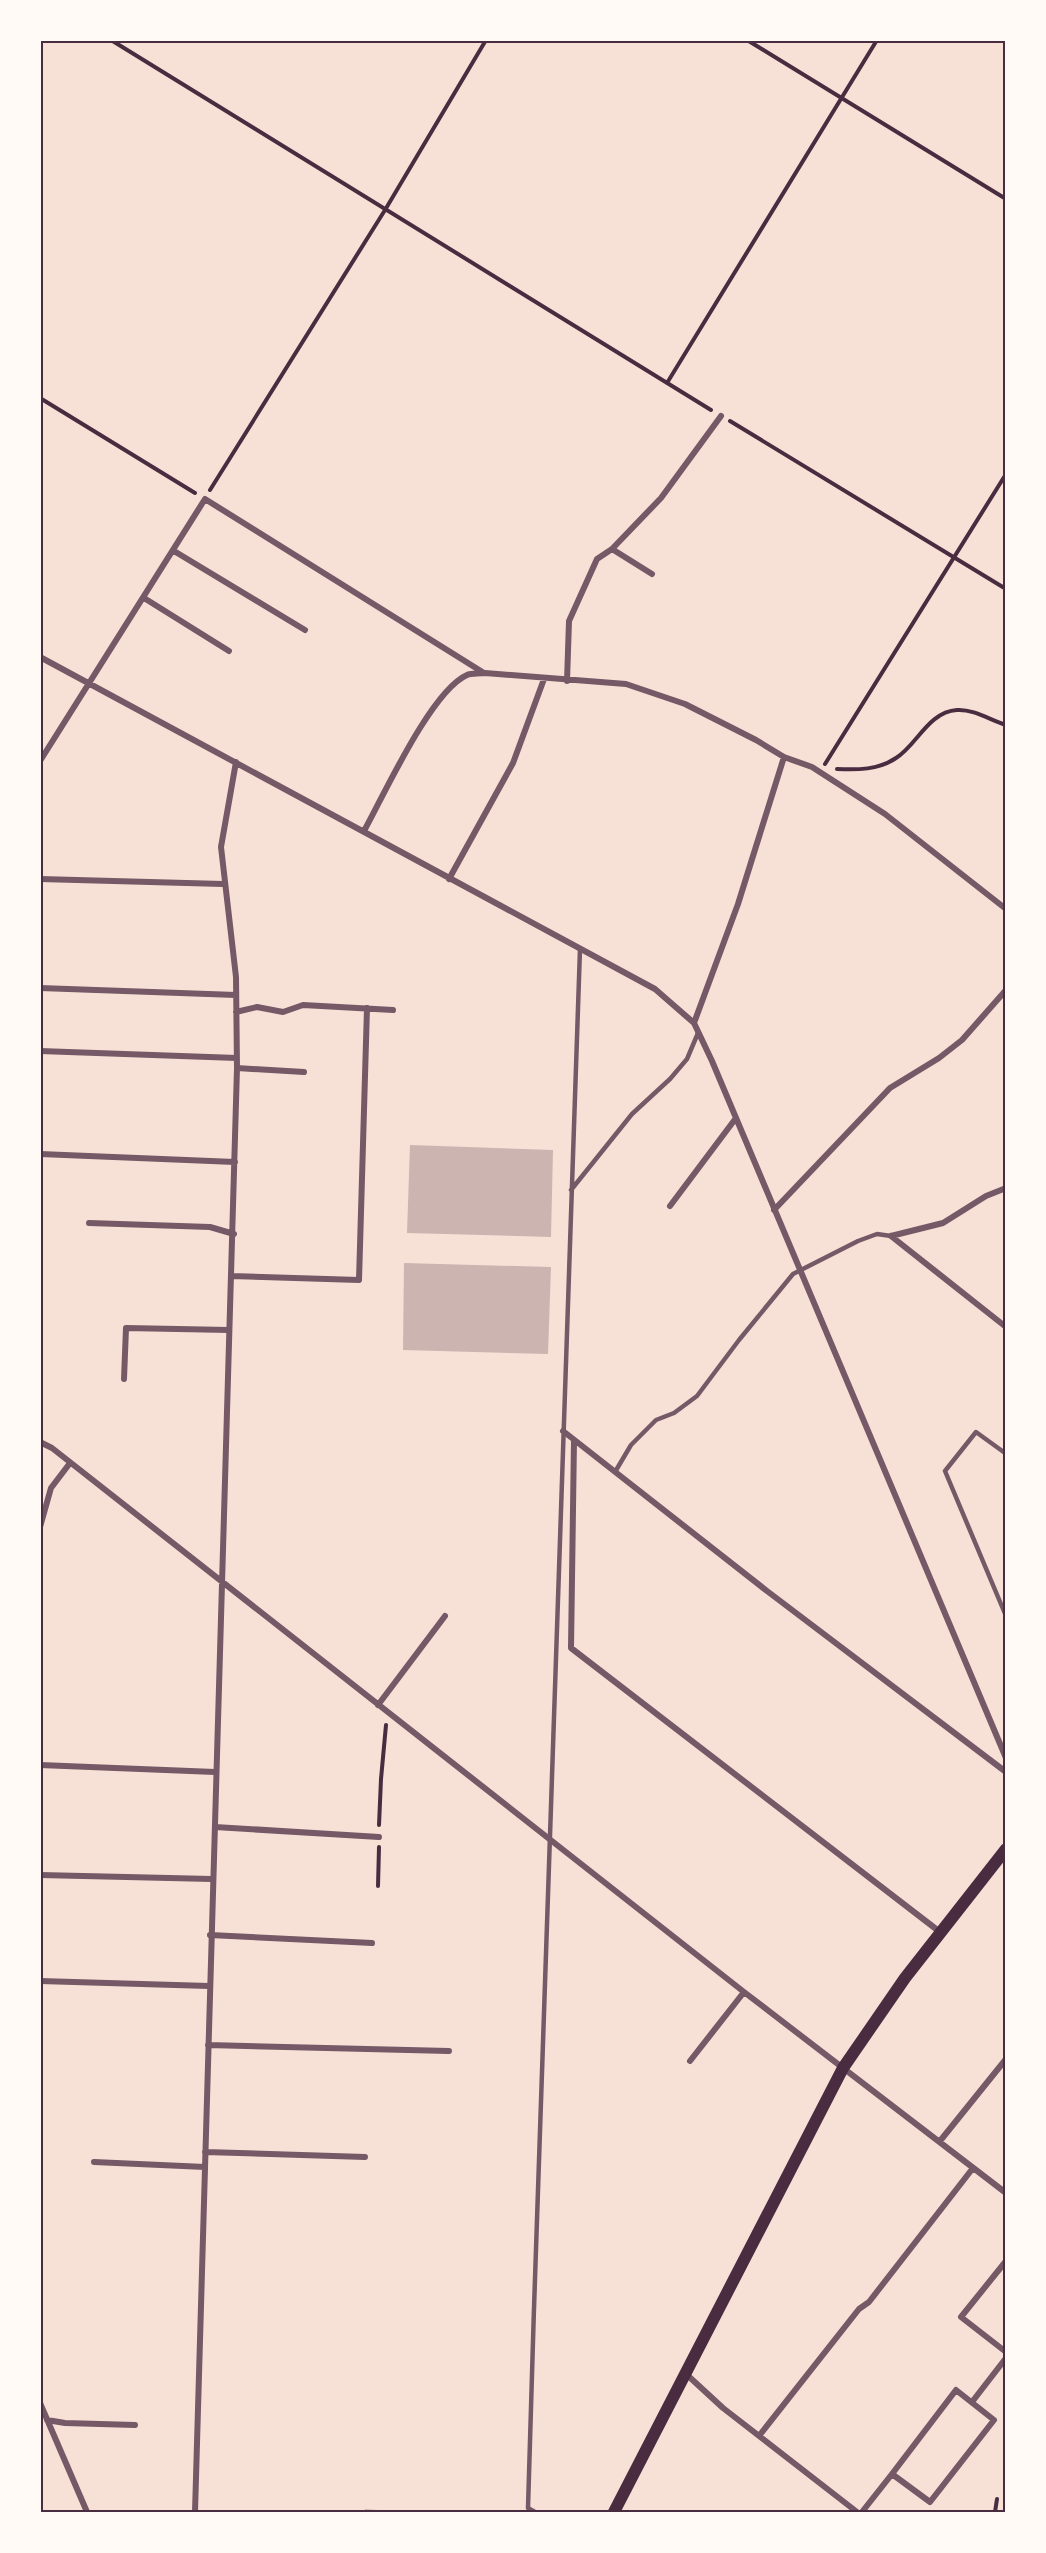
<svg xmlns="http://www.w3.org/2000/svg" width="1046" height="2553" viewBox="0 0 1046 2553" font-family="'Roboto Condensed',sans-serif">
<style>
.building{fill:#ccb4b1}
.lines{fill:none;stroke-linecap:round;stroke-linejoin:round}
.path{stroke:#4a2c40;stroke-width:4}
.service{stroke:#755966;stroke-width:4.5}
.minor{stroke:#755966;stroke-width:6}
.secondary{stroke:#4a2c40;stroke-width:12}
.neatline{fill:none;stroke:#4a2c40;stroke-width:2}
</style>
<rect width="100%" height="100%" fill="#f7e1d7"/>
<!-- building -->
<path class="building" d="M410,1145L553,1150L551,1237L407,1233Z
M404,1263L551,1267L548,1354L403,1350Z
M365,2509L377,2510L380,2512H365Z"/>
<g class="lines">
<!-- path -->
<path class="path" d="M111,40L711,410
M747,40L1006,199
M667,383L877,40
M40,398L195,493
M730,421L1006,589
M210,490L385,210L486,40
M825,764L1006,474
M837,769C857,770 879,770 896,758C917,745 928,712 957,710C974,709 990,720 1006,725
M379,1825L381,1779L386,1725
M378,1886L379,1847
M995,2512L997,2499"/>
<!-- service -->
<path class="service" d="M571,1190L632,1114L670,1079L687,1059L698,1033
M1005,1453L976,1432L945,1471L1006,1616
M615,1472L631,1445L656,1420L674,1413L697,1396L739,1340L793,1274L858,1241L877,1234L891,1236
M535,2512L528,2508C543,1988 563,1468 580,949"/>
<!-- minor -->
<path class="minor" d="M40,42L42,40
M612,549L652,574
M174,551L305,630
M144,598L229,651
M40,657L655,989L694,1023L712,1061L1006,1758
M567,681L569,621L597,559L612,549L661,498L721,416
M40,761L205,499L484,673
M364,831C384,795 431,691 467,675C471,673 479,674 485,673L626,684L685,704L756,740L784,757L812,767L885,814L1006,909
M40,879L223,884
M449,879L513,763L544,679
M40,988L236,995
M236,1012L257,1007L283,1012L303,1005L393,1010
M694,1023L738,904L784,757
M40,1051L237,1058
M237,1068L304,1072
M40,1154L235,1162
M670,1206L736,1118
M774,1210L890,1088L939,1058L962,1040L1006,990
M89,1223L210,1227L234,1234
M891,1236L1006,1327
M891,1236L943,1223L986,1196L1006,1188
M231,1276L359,1280L367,1008
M124,1379L126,1328L229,1330
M563,1431L767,1591L1006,1772
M574,1440L571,1648L940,1932
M40,1442L52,1448L744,1992L1006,2193
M1006,1452V1453
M40,1527L51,1488L70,1463
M378,1705L445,1616
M40,1765L215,1772
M215,1827L379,1837
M40,1875L212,1879
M210,1935L372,1943
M40,1981L209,1986
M208,2045L449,2051
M690,2061L744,1992
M940,2141L1006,2059
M205,2152L365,2157
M94,2162L205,2167
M1006,2261L961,2317L1006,2352
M685,2373L723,2408L857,2512
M956,2390L994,2420L930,2502L892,2474Z
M972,2402L1006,2358
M40,2403L87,2512
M47,2420L65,2423L135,2425
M759,2436L859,2309L869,2302L973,2168
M195,2512L237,1068L236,977L221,847L236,762
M862,2512L892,2474"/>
<!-- secondary -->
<path class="secondary" d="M614,2512L843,2068L905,1978L1006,1849"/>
</g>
<!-- border -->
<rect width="1046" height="2553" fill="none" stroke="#fffaf5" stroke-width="84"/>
<rect x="42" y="42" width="962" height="2469" class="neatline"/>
</svg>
